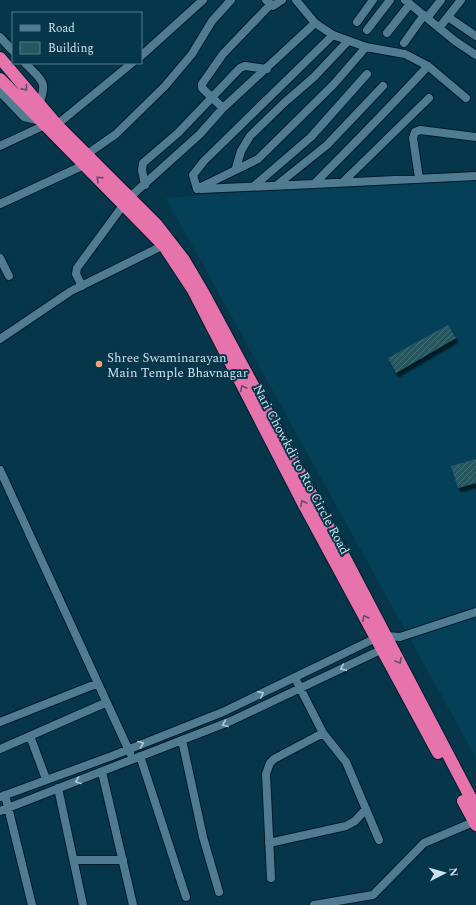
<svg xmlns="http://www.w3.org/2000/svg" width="476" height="905" viewBox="0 0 476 905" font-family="Spectral,serif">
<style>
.built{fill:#044158}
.building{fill:url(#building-hatch);filter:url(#shadow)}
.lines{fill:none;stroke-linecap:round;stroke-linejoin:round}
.minor-casing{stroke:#001c2b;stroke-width:10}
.highway-casing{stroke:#001c2b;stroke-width:14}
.minor{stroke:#507c91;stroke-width:8}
.highway{stroke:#e773ad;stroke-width:12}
.oneway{stroke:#604e71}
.oneway2{stroke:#adc9d8}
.poi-dot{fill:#efa377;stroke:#063649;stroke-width:1.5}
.labels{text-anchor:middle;stroke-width:4;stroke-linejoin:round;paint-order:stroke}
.poi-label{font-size:13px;fill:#cce3ef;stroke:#063649;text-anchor:start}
.street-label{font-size:13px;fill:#cce3ef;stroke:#063649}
</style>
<defs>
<pattern id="building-hatch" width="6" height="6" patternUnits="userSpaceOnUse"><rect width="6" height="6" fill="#265760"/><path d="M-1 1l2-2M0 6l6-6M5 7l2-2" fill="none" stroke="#446f77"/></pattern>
<filter id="shadow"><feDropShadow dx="2.5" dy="4.5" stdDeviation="1" flood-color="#0009"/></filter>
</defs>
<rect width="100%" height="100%" fill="#063649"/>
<!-- built -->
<path class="built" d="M476,173V758L166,198Z"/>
<!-- building -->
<path class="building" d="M448,325L456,338L396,373L388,358Z
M476,459V483L458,488L451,466Z"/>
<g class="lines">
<defs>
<path id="minor" d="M266,0L273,6L282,0
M296,0L315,23L333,35L366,47L405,54L428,66L466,98
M405,0L455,41L476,55
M448,17L476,36
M427,18L441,0
M357,22L373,0
M439,28L461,0
M367,30L390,0
M387,33L410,4
M333,35L204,161L193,175L197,189L258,159L334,84L366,47
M0,37L13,51
M404,43L424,15
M141,56L203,0
M25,63C40,79 49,81 39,103
M0,92L24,117L41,121
M223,108L202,88V84L223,54L270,5
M54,127L132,63
M0,146L45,125
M83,157L116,134L165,86L192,54L212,21L231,0
M236,168L241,151L250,136L284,103L314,77L348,41
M419,178L413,138L415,132L420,130L476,137
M343,182L429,98
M314,184L476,176
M145,185L142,170L143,163L178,133L240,68L245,66L267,69
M277,185L327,145L383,86
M254,186L311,137L367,74
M201,189L314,184C353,145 391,106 428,66
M130,197L200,134L223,108L315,23
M0,204L84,165
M0,258L9,276
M82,286L76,274L77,268L124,204
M0,339L71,291L166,244
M0,470L130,753
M295,678L323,733L346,762L379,840
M0,722L96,684
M30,736L46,779
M182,740L203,837L219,892
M0,749L105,703
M140,756L186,897
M102,772L133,905
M58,788L83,905
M5,795L32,905
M0,797L112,756L223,712L376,638L386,636L400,637L476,612
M0,811L231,721L387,647
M269,843L346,826L355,821L366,809
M74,860H123
M271,878L266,774L270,763L274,759L323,733
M314,905L373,895L424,843L476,821"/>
<path id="highway" d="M0,58L57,125L156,224L184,260L204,294L313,497L476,808
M0,79L164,246L193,290L303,503L438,753
M463,801L476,825"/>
</defs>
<!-- minor casing -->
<use href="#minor" class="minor-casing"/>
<!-- highway casing -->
<use href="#highway" class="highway-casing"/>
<!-- minor -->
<use href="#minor" class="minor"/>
<!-- highway -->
<use href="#highway" class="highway"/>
</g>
<!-- one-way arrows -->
<defs><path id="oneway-chevron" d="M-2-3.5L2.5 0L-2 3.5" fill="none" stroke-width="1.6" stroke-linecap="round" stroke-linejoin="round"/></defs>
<g class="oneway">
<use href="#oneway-chevron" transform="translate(25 88) rotate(49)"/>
<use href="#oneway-chevron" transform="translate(99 179) rotate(-136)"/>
<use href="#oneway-chevron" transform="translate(243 388) rotate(-117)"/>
<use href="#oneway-chevron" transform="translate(303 503) rotate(-118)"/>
<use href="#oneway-chevron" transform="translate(365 618) rotate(-119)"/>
<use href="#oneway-chevron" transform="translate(399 661) rotate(62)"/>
</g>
<g class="oneway2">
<use href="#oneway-chevron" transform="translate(343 668) rotate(155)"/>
<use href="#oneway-chevron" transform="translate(261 694) rotate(-26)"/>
<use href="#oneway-chevron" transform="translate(225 724) rotate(158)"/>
<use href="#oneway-chevron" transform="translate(141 744) rotate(-21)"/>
<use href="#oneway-chevron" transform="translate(78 781) rotate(160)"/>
</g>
<!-- markers -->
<circle class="poi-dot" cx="99" cy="364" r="4"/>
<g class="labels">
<!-- poi labels -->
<g class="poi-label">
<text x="107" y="362">Shree Swaminarayan<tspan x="107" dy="15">Main Temple Bhavnagar</tspan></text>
</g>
<!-- street labels -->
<g class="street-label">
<text transform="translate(302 469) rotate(62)" y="5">Nari Chowkdi to Rto Circle Road</text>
</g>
</g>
<!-- legend -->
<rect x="12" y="12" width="130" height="52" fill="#063649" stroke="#557b8b"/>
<rect x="20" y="25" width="20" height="6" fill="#507c91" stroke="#557b8b"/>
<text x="48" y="32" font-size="12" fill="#cce3ef">Road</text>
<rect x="20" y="42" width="20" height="12" fill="#265760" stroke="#557b8b"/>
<text x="48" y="52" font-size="12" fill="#cce3ef">Building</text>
<!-- north arrow -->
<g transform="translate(444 873) rotate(84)" stroke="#063649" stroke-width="3" paint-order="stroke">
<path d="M0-3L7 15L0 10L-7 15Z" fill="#cce3ef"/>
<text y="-6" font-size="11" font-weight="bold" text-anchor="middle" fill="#cce3ef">N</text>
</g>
</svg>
